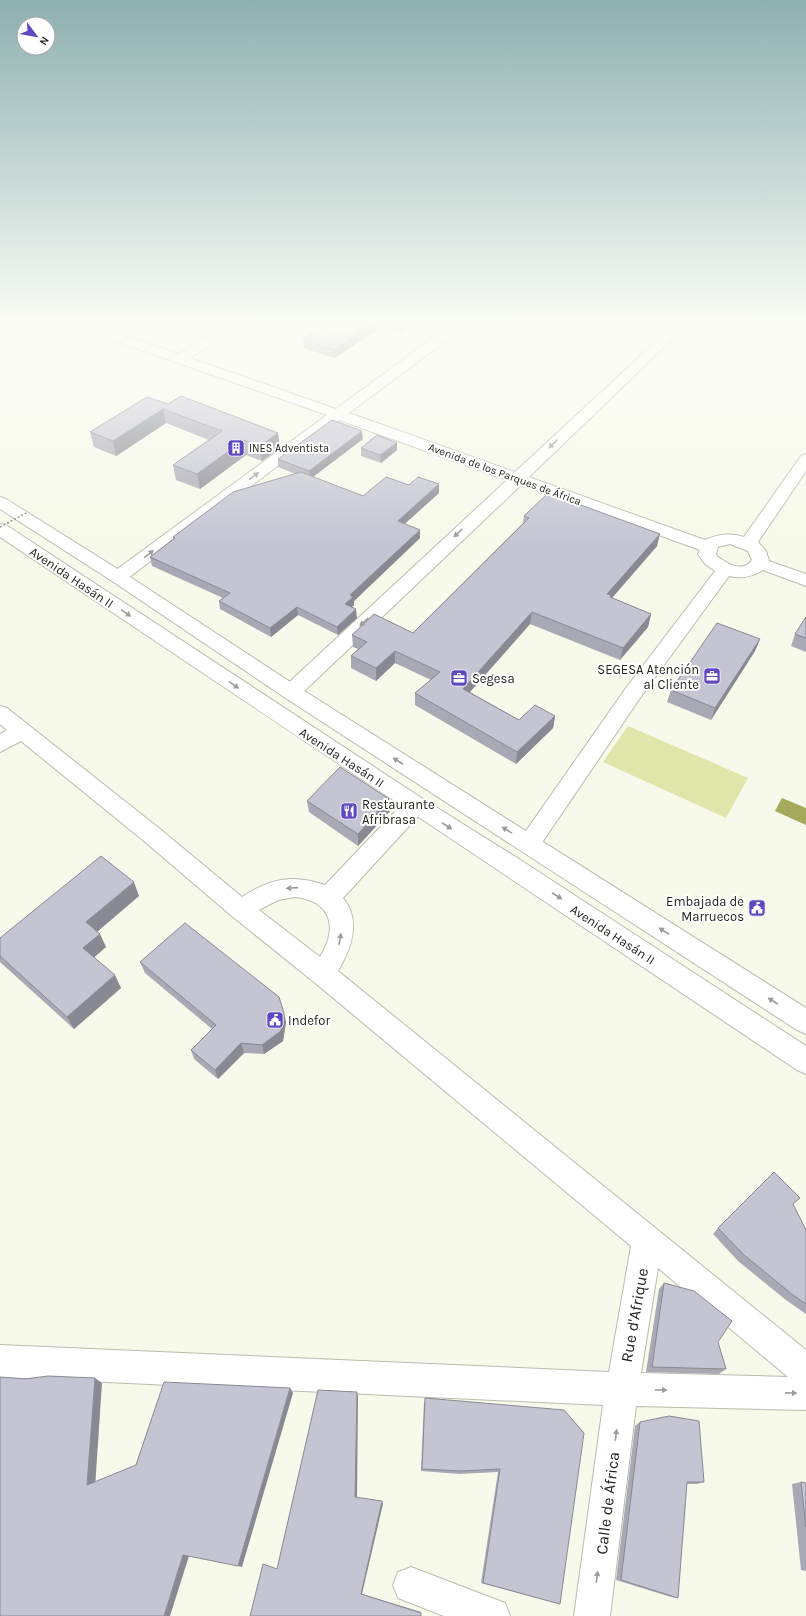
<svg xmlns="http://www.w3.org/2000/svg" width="806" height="1616" viewBox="0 0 806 1616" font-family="Karla,sans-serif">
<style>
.green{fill:#e0e5a9}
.water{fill:#a4a95b}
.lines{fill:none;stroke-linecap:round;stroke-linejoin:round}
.minor-casing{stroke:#babcad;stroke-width:2}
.major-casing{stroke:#babcad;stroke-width:2}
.minor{fill:#fff;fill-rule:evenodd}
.major{fill:#fff;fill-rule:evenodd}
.path-bridge{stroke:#898a81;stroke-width:1.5;stroke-dasharray:2 2;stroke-linecap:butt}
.wall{fill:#a9a9b5}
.shaded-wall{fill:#898994}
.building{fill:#c4c4d3;stroke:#898994}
.oneway{fill:#9c9c9a}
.labels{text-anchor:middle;stroke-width:4;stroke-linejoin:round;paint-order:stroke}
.far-poi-label{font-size:11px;fill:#24241f;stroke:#fff;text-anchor:start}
.far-street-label{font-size:11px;fill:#24241f;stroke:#fff}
.street-label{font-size:13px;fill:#24241f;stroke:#fff}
.poi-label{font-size:13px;fill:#24241f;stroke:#fff;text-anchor:start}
.near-street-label{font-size:16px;fill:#24241f;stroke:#fff}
</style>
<rect width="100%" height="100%" fill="#f7f9ea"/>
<!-- green -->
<path class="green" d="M628,726L748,778L726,818L603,762Z"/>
<!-- water -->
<path class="water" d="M782,798L806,808V825L775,811Z"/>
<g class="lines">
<defs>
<path id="minor" d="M3,322H17L5,333L0,334V324Z
M69,322H86L178,354L231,322H246L245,325L190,358L336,409L454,322H468L467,325L349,413L515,472L677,322H690L529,477L705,540C719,534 730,533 744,537L801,456L806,454V471L758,542L766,551L769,561L806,574V586L763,570C752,577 741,579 729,576L640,698L537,850L529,853L521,850L518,844L521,838L626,688L715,571L705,564L698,554L700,550L521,485L298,697L291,699L284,697L281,692L284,687L507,480L339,420L124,581L118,583L112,581L109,577L112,573L327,415L70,325ZM730,544L748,551L752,560C743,573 727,564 717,556L716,554L718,547Z
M0,706L7,708L160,829L242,897C271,878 293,874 325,885L407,799L415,796L423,799L426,805L423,811L343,898C362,921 351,949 338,971L806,1350V1410L636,1406L610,1616H574L603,1405L0,1377V1345L609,1372L631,1246L314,982L233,917L144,841L21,741L0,752V734L7,730L0,724ZM295,897C332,901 338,928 320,957L259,910L278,900ZM658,1268L788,1377L641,1373Z
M411,1567L505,1603L510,1616H444L398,1598L393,1585L398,1572Z"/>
<path id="major" d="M0,497L6,499L124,573L298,687L806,1008V1034L797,1030L284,697L112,581L0,509Z
M0,524L6,525L423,799L519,859L806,1046V1074L797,1070C531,892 265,715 0,537Z"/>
</defs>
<!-- minor casing -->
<use href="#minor" class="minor-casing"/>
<!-- major casing -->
<use href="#major" class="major-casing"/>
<!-- minor -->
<use href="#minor" class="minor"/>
<!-- major -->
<use href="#major" class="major"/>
<!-- path-bridge -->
<path class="path-bridge" d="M0,527L28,512"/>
</g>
<!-- wall -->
<path class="wall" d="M331,322H421L401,333L382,327L334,358L304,348L303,339Z
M168,404L278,433L280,448L262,461L246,455L200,489L176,480L173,465L209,440L166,423L116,456L94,447L90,432Z
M363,439L313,477L363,496L409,485L439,493L404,524L420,538L354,601V605L352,607L357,618L338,635L298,615L271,637L220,609L219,601L223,598L152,566L150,557L173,539V537L296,474L278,467V459Z
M397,443V450L381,463L361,456V448Z
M524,516L657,546L612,598L651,614L648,627L620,660L530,624L470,692L519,720L555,716L553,728L516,764L415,705V693L431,680L395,663L376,681L351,668V656L358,649L353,647L352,635L413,633L523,523Z
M806,617V652L791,646L795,634Z
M760,639L755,651L711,720L667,702L671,690Z
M389,799L390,811L358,846L309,812L307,801Z
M139,896L97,932L106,947L94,957L121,988L74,1029L0,962V938Z
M140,962L286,1022L283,1041L264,1054L244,1053L218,1079L194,1059L191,1050L212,1029L145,973Z
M793,1204L806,1230V1314L786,1300L738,1261L713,1234L718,1228Z
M664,1283L718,1342L726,1369L719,1374L646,1372L659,1289Z
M424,1402L564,1410L560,1604L556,1603L481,1583L498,1472L459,1474L421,1471Z
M640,1422L704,1482L697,1484H687L678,1598L671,1597L616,1580L635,1426Z
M801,1482L806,1483V1571L801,1570L792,1484Z"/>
<!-- shaded-wall -->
<path class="shaded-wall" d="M376,322H382V327L334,358V350Z
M406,322H421L401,333V325Z
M163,409L166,423L116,456L113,441Z
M362,431L363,439L310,479L309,471Z
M278,433L280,448L262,461L260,446Z
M244,440L246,455L200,489L197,474Z
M397,443V450L381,463L380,455Z
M439,484V493L398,530V521Z
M420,530V538L354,601V605L345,612V604L350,595Z
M660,534L657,546L611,599L607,594Z
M297,607L298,615L271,637L270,628Z
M356,609L357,618L338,635L337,627Z
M532,612L530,624L462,701L463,689Z
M651,614L648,627L620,660L623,648Z
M760,639L755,651L711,720L715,708Z
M395,651V663L376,681V668Z
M555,716L553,728L516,764L517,752Z
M389,799L390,811L358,846V834Z
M134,882L139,896L92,936L86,922Z
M100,934L106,947L90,961L83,948Z
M115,975L121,988L74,1029L67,1017Z
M284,1013L286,1022L283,1041L264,1054L262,1045Z
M241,1043L244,1053L218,1079L215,1070Z
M95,1378L102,1383L95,1488L87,1485Z
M290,1388L293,1393L242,1567L238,1566Z
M357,1392L358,1397L357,1500L355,1497Z
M382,1501L383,1504L362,1594L421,1612V1613L361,1594Z
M183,1555L189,1556L170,1616H164Z"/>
<!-- building -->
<path class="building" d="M331,322H376L334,350L303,339Z
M392,322H406L401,325Z
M181,396L278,433L260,446L244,440L197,474L173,465L222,431L163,409L113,441L90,432L147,397L168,404Z
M332,420L362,431L309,471L278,459Z
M377,435L397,443L380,455L361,448Z
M301,472L363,496L386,477L409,485L418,477L439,484L398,521L420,530L350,595L353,597L345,604L356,609L337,627L297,607L270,628L219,601L230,593L150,557L175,538L173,537L233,492Z
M548,493L660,534L607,594L611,595L610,597L651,614L623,648L532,612L463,689L519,720L535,705L555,716L517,752L415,693L440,672L395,651L376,668L351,656L367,642L352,635L374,614L413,633L529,518L524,516Z
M806,617V638L795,634Z
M717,623L760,639L715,708L671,690Z
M340,767L389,799L358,834L307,801Z
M101,856L134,882L86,922L100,934L83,948L115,975L67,1017L0,956V938Z
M185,923L279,997L284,1013L281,1031L262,1045L241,1043L215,1070L191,1050L216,1025L140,962Z
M774,1172L800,1198L793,1204L806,1230V1304L793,1295L744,1255L718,1228Z
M664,1283L694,1291L732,1321L718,1342L726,1369L652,1367Z
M48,1376L95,1378L87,1485L136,1465L164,1382L290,1388L238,1566L183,1555L164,1616H0V1377L25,1379Z
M318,1390L357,1392L355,1497L382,1501L361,1594L421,1613V1616H250L263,1564L277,1569Z
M425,1398L564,1410L584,1433L560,1604L483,1583L500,1469L461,1471L422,1469Z
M669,1416L699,1421L704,1482H687L678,1598L621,1580L640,1422Z
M801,1482L806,1483V1527Z"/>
<!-- one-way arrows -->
<defs><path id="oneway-solid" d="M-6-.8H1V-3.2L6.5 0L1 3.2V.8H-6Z"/></defs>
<g class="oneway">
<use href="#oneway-solid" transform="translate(553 444) rotate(137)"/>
<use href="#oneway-solid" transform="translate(254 476) rotate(-37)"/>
<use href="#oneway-solid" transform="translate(458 533) rotate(136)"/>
<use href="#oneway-solid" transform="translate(149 554) rotate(-37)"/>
<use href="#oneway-solid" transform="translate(126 613) rotate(34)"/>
<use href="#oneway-solid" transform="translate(364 622) rotate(137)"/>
<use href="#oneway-solid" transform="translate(234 685) rotate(34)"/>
<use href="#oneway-solid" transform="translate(398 761) rotate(-147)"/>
<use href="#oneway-solid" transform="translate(447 826) rotate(33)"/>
<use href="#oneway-solid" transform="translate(507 830) rotate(-148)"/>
<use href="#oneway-solid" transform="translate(292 888) rotate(176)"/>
<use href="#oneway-solid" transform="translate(557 896) rotate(33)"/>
<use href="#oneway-solid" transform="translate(664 931) rotate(-147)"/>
<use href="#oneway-solid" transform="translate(340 939) rotate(-80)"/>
<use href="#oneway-solid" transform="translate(773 1001) rotate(-147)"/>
<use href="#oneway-solid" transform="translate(661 1390) rotate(1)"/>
<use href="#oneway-solid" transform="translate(791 1393) rotate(1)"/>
<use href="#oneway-solid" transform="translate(616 1435) rotate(-83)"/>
<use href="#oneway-solid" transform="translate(597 1577) rotate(-83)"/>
</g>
<!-- sky -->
<linearGradient id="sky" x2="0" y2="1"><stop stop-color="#8db0b0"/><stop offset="0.59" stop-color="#fbfcf6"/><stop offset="1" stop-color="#fbfcf6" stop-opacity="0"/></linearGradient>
<rect width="806" height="548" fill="url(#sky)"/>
<!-- icons -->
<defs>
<symbol id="building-square" viewBox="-11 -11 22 22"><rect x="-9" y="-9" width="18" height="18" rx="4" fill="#5f48c0" stroke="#fff"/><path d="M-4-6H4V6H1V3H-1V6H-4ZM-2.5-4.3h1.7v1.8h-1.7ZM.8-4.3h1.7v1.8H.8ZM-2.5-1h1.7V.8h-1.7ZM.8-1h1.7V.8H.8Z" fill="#fff"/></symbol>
<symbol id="office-square" viewBox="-11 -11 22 22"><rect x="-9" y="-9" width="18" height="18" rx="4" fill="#5f48c0" stroke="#fff"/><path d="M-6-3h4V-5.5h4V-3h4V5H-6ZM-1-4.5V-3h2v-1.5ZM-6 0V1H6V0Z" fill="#fff"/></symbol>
<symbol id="restaurant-square" viewBox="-11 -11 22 22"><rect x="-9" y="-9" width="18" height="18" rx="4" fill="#5f48c0" stroke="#fff"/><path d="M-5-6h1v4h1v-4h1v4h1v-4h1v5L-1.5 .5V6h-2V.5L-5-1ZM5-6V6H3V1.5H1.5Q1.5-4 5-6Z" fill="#fff"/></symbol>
<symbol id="civic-square" viewBox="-11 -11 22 22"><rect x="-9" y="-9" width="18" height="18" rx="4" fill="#5f48c0" stroke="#fff"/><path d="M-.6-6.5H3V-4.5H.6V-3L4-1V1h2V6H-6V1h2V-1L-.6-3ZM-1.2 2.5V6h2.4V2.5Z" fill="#fff"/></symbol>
</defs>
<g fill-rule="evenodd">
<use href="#building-square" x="226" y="438" width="20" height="20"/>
<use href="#office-square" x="702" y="666" width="20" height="20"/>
<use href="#office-square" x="449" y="668" width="20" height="20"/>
<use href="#restaurant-square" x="339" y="801" width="20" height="20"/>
<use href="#civic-square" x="747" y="898" width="20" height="20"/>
<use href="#civic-square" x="265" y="1010" width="20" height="20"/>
</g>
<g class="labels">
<!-- far-poi labels -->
<g class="far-poi-label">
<text x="249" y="452">INES Adventista</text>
</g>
<!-- far-street labels -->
<g class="far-street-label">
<text transform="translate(505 474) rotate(20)" y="4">Avenida de los Parques de África</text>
</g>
<!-- street labels -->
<g class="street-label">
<text transform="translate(72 577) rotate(34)" y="5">Avenida Hasán II</text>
<text transform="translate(342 757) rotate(33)" y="5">Avenida Hasán II</text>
<text transform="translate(613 934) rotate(33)" y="5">Avenida Hasán II</text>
</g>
<!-- poi labels -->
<g class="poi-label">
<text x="699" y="674" text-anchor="end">SEGESA Atención<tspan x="699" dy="15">al Cliente</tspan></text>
<text x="472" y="683">Segesa</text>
<text x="362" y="809">Restaurante<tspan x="362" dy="15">Afribrasa</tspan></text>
<text x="744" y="906" text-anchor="end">Embajada de<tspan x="744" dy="15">Marruecos</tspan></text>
<text x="288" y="1025">Indefor</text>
</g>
<!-- near-street labels -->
<g class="near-street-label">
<text transform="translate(634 1315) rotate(-80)" y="6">Rue d'Afrique</text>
<text transform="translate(607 1503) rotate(-83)" y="6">Calle de África</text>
</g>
</g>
<!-- north arrow -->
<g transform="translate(36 36) rotate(122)"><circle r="19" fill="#ffffff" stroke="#a7a7a5"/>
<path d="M0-3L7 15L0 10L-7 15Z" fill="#5f48c0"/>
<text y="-6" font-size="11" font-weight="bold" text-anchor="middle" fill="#24241f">N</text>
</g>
</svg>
